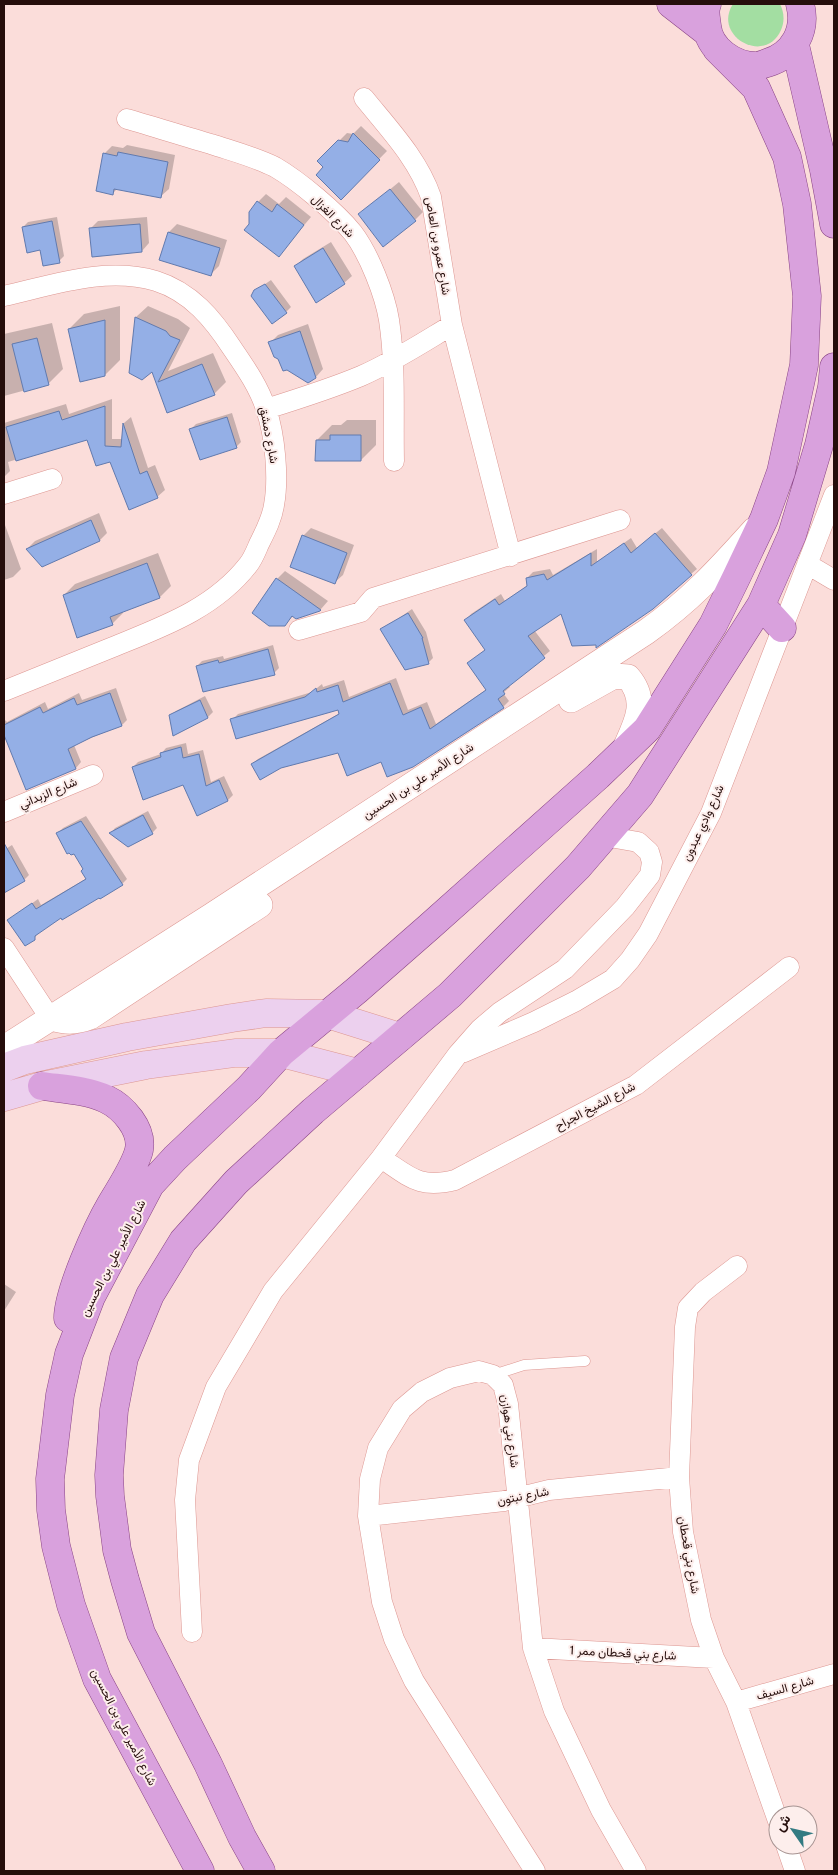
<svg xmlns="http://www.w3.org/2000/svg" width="838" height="1875" viewBox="0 0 838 1875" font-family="'Public Sans',Vazirmatn,sans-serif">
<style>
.green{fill:#a3dea2}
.shadow{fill:#0003}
.building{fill:#94afe6;stroke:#617aae}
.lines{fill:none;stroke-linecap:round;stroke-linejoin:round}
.service-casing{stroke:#dd9792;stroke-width:11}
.minor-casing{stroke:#dd9792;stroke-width:21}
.tertiary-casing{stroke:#dd9792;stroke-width:26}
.secondary-casing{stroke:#dd9792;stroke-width:29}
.primary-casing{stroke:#894485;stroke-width:29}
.service{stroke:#fff;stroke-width:10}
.minor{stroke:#fff;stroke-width:20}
.tertiary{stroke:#fff;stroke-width:25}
.secondary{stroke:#ecd0ee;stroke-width:28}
.primary{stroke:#d9a1dd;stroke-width:28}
.labels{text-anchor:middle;stroke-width:4;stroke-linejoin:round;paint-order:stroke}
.street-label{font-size:12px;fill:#250d0b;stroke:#fdeeec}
</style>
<rect width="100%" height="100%" fill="#fbddda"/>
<!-- green -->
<path class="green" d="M733,4H780C784,12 785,21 781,30C765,66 712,36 733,4Z"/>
<!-- shadow -->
<path class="shadow" d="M361,126L387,151L341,198L325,167L319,161L347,133L353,134Z
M127,145L175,155L169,189L161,196L118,188L113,193L104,154L112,146L123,148Z
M399,182L423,212L415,220L359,215Z
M266,194L279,204L286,197L311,217L279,255L250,224L258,202Z
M57,217L64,256L59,261L41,249L23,227L28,222Z
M147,217L149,243L142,251L90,229L98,221Z
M177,224L227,240L219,266L211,274L161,259L169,232Z
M331,242L352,276L344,283L295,267L303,259Z
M271,280L291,307L286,312L255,291Z
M120,306V360L105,375L69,329L84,314Z
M148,306L178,319L190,328L168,371L213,353L226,382L214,394L168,411L153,370L130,372L136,317Z
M52,323L63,369L48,384L4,396V334Z
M308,324L323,369L316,377L279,358L270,343L278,335Z
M112,399V439H123L124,423L131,417L148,468L155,465L165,490L157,497L111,460L88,438L8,462L10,471L4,477V423L66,404L69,414Z
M232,413L241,442L236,447L191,429L196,424Z
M347,420H376V445L361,460L317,440L332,425H341Z
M99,513L107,533L100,540L27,549L35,541Z
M5,525L21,569L13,577L4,580V526Z
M311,528L354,545L343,575L335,582L303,536Z
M662,528L697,569L691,574L561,612L534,630L550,651L508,685L510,687L503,693L509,701L503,707L382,760L338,752L252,764L258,759L340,713L338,709L232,720L238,714L312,692L322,684L323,687L344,680L349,697L396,678L408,710L427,702L436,724L487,689L468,664L486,649L466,620L471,614L501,594L505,601L528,585L527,578L533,572L550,569L553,575L597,549V562L631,538L637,548Z
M158,553L171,586L160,597L123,611V613L112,624L64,595L75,584Z
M285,571L328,601L321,609L296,617L293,616L285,624L253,613L277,579Z
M412,609L426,632L433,658L428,663L382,630Z
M273,645L279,668L274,673L197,666L202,661L223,656L224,659Z
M116,688L127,720L122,725L74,745L81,762L76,768L28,788L7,739L4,740V721L5,720L7,722L45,702L48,709L79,693L82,700Z
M205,696L213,712L208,717L171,716L176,711Z
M186,743L188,754L203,750L211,782L224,776L233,795L228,800L197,814L184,784L133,767L138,762L161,754L166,748Z
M148,811L157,828L152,833H111L115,828Z
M86,816L127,879L122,884L61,916L39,931L34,939L9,920L38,899L41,905L87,878L85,869L74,852L58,833L63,828Z
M12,845L29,875L24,880L4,891V850Z
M4,1284L16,1292L4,1311Z"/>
<!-- building -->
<path class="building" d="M353,133L380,160L341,200L316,175L323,167L317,161L338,140L348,142Z
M118,152L168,162L161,198L114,189L113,195L96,191L103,153L117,156Z
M390,189L416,221L383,247L358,214Z
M257,201L272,212L277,204L304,225L279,257L244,230L249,224V212Z
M52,221L60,263L43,266L40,250L27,253L22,227Z
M140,224L142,252L92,257L89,228Z
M168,232L220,248L211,276L159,260Z
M323,248L345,284L316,303L294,266Z
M265,284L287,313L272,324L251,296L254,290Z
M135,317L166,331L170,336L180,340L158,382L202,364L215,395L167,413L152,372L142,380L129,373Z
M105,320V376L80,382L68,329Z
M300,331L316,378L308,383L287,370L283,371L278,359L274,357L268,342Z
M37,338L49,385L24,392L12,344Z
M105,406V446L121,447L123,423L140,474L147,471L158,498L129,510L110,462L96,466L87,440L16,461L6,427L59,411L62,420Z
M227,417L237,448L200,460L189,429Z
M330,435H361V461H315L316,440H330Z
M91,520L100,541L42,567L26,549Z
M655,533L692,575L653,609L596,648V645L572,646L561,614L528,636L545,658L503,691L505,694L498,699L504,708L413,767L387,777L381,762L347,776L338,753L281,768L260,780L251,764L339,714L338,710L236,739L230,719L305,697L316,688L317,692L338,685L343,702L390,683L403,715L421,707L430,729L486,690L467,663L485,650L464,620L495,599L499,605L527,586L526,578L544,574L547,580L591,553V566L624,543L631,553Z
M302,535L347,553L335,584L290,567Z
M147,563L160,598L110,617L113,625L77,638L63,595Z
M276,578L321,610L320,611L296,619L292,616L285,626H269L252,613Z
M408,613L423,638H422L429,664L405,670L380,629Z
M268,649L275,675L203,692L196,666L218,660L219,663Z
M110,693L122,726L92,737L68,749L76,769L26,790L4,735V725L40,707L43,713L74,698L77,705Z
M200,700L208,718L173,736L169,715Z
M181,747L183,758L199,754L206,786L219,780L228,801L197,816L183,785L143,800L132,767L161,757L160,753Z
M143,815L153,834L128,847L109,833Z
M81,821L123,885L100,899L99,898L62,920L61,918L35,936V940L25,946L7,920L32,903L36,909L86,879L81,871L83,869L74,854L71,855L69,853L67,854L56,833Z
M4,843L25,881L4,893Z"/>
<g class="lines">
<defs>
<path id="service" d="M493,1375L524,1365L585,1361"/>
<path id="minor" d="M364,98C389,129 418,159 431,197L452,325L511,556
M127,119C155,127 183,136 211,144C232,151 255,157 275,167C299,181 336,212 353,233C369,254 385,295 389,320C396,366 393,414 394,461
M4,296C53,285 106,266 156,281C191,292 213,319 232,348C245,367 259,387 266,409C275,435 279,478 274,505C272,519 265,532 259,544C256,551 253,559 248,565C213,610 159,628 108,649C73,663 38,677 4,691
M266,409C298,399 330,389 361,376C393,362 422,343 452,325
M4,494L52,479
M807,564L834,580
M299,630L361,612L373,598L620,520
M4,812L93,775
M4,948L50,1018
M464,1052L534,1022L576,1001L613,979L630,960L648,934L711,813L834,495
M381,1158C410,1177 419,1189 455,1180L636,1085L789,967
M737,1266L703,1292L688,1308L685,1327L679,1477L683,1532L701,1620L714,1658L736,1702L778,1821
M368,1516L504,1501L549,1490L679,1477
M192,1632L185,1500L189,1460L216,1387L273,1291L381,1158L458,1054L480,1029L500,1012L565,969L625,907L650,875L652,862L649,852L638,842L604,836
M533,1648L714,1658
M736,1702L834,1674
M786,1845L795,1871
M535,1871L414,1681L394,1639L382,1602L368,1516L370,1479L378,1448L402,1409L422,1392L450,1378L479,1371L493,1375L503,1385L508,1404L533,1648L554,1711L601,1810L636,1871"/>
<path id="tertiary" d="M571,700L614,676L628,677C649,701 636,724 625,748
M50,1018C65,1022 75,1023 90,1017L260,905
M4,1048L211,916L646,632C690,601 719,569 754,530"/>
<path id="secondary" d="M4,1068L25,1060L127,1037L232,1018L266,1013L327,1014L400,1037
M4,1097L42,1086L146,1065L235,1053H281L358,1073"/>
<path id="primary" d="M671,4L707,32
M707,4C704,11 706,18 707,26C709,49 734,66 756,66C759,66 764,64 767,63C794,55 807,30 800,4
M795,45L824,170L834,224
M761,605L782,628
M42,1086C63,1089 87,1090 106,1099C123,1107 143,1129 139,1150C136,1164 119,1191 111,1204C97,1228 68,1292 68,1318
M200,1871L97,1679L71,1605L56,1546L51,1510L50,1479L60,1395L69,1354L91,1297L150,1185L175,1158L249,1088L281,1053L357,990L429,927L598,776L647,729L713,625L736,578L764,519L781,472L804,365L807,296L797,204L787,157L756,88L717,49
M261,1871L242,1837L208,1764L141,1633L125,1580L117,1550L110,1496L109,1475L114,1410L124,1358L150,1295L183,1241L236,1182L313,1111L450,995L578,867L640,795L761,605L792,535L819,445L832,387L834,367"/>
</defs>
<!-- service casing -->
<use href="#service" class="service-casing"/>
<!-- minor casing -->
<use href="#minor" class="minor-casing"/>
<!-- tertiary casing -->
<use href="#tertiary" class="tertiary-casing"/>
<!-- secondary casing -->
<use href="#secondary" class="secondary-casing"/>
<!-- primary casing -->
<use href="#primary" class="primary-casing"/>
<!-- service -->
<use href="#service" class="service"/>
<!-- minor -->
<use href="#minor" class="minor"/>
<!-- tertiary -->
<use href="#tertiary" class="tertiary"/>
<!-- secondary -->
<use href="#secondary" class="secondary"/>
<!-- primary -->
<use href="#primary" class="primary"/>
</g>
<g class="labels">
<!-- street labels -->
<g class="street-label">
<text transform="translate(333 216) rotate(45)" y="4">شارع الغزال</text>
<text transform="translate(438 246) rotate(80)" y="4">شارع عمرو بن العاص</text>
<text transform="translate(269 435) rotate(79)" y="4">شارع دمشق</text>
<text transform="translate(418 781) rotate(-33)" y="4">شارع الأمير علي بن الحسين</text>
<text transform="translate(48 793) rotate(-23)" y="4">شارع الزبداني</text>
<text transform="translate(703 823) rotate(-65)" y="4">شارع وادي عبدون</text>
<text transform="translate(595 1106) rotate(-28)" y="4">شارع الشيخ الجراح</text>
<text transform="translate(113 1258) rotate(-63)" y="4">شارع الأمير علي بن الحسين</text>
<text transform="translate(510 1431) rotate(82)" y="4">شارع بني هوازن</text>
<text transform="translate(523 1496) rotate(-11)" y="4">شارع نبتون</text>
<text transform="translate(689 1555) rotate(80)" y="4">شارع بني قحطان</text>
<text transform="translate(623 1653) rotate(3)" y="4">شارع بني قحطان ممر 1</text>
<text transform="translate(785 1688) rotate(-16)" y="4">شارع السيف</text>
<text transform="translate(124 1727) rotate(63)" y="4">شارع الأمير علي بن الحسين</text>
</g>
</g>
<!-- border -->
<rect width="838" height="1875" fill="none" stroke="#250d0b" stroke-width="10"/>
<!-- north arrow -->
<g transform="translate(793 1830) rotate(304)"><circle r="24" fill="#fdeeec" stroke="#a79492"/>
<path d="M0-4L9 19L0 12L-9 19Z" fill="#337b82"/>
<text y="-8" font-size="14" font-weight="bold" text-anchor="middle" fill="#250d0b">ش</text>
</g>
</svg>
